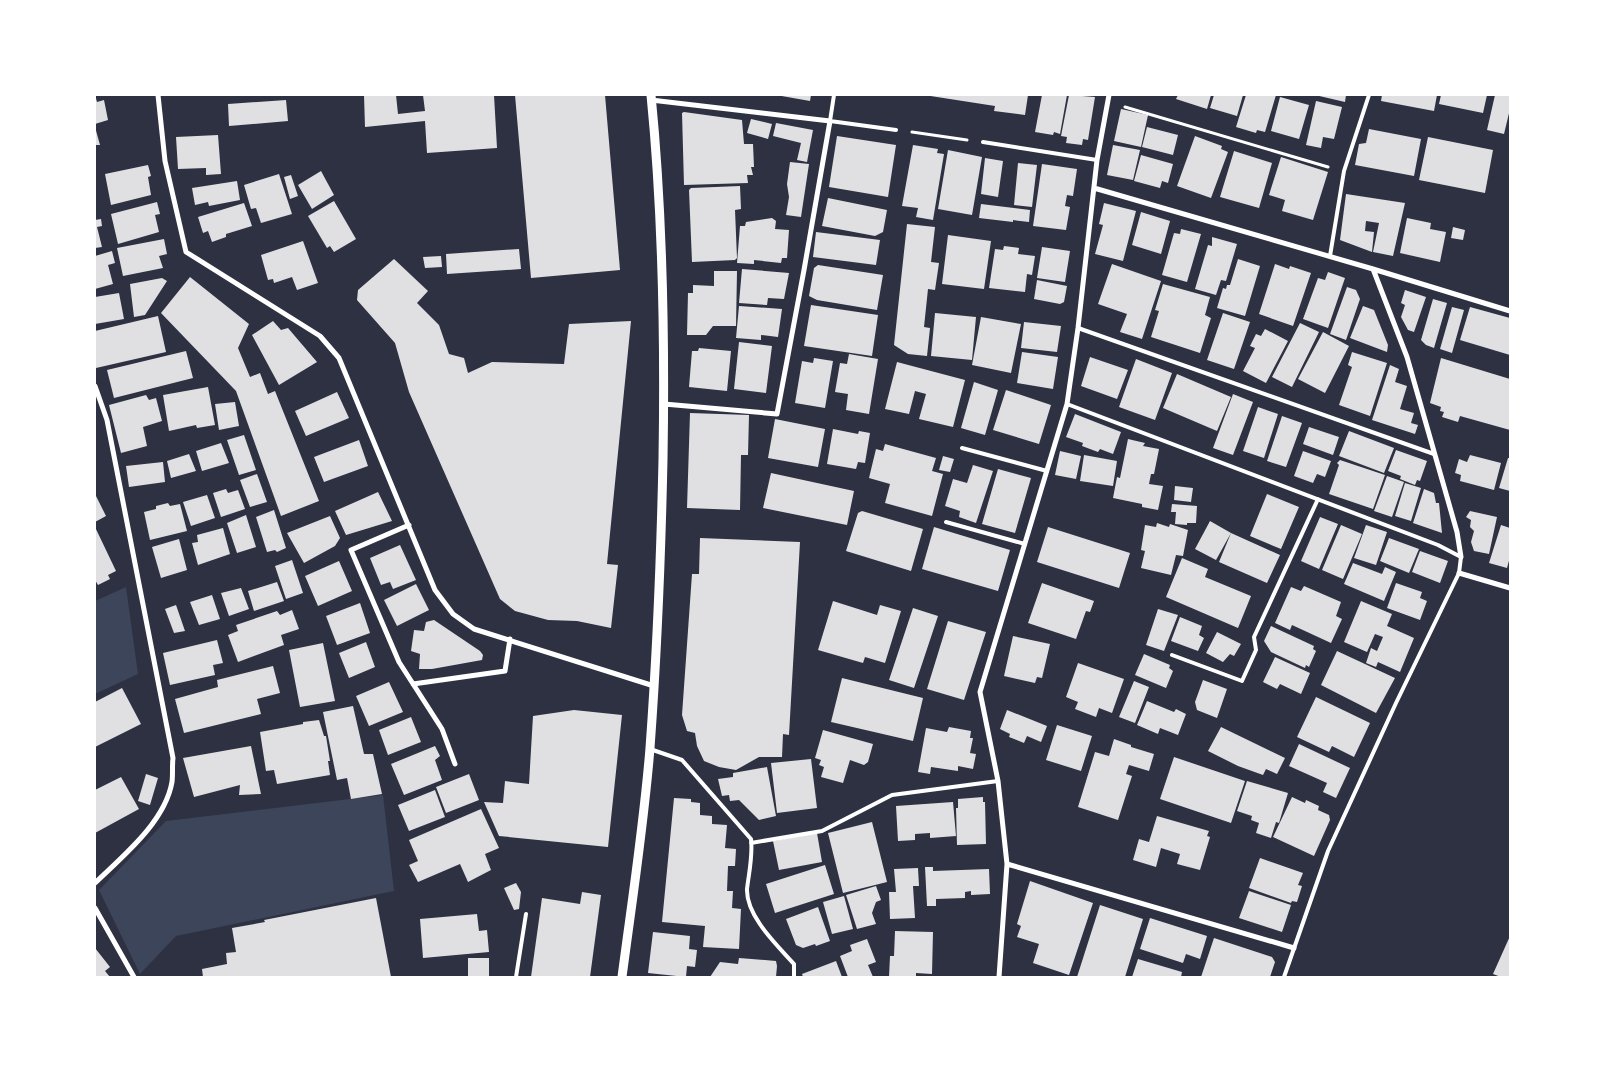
<svg xmlns="http://www.w3.org/2000/svg" width="1605" height="1072" viewBox="0 0 1605 1072" font-family="'Work Sans',sans-serif">
<style>
.green{fill:#3c4559}
.building{fill:#e0e0e3}
.lines{fill:none;stroke-linecap:round;stroke-linejoin:round}
.path{stroke:#fff;stroke-width:3}
.service{stroke:#fff;stroke-width:4}
.minor{stroke:#fff;stroke-width:5}
.tertiary{stroke:#fff;stroke-width:9}
</style>
<rect width="100%" height="100%" fill="#2d3142"/>
<!-- green -->
<path class="green" d="M126,587L138,674L95,694V601Z
M383,795L394,891L176,936L140,974L99,890L166,821Z"/>
<!-- building -->
<path class="building" d="M95,95L97,102L104,100L108,120L95,124Z
M364,95H396L398,114L425,111L423,95H494L497,148L427,153L425,121L365,127Z
M515,95H605L620,270L531,278Z
M776,95H811L810,101Z
M924,95H1028L1025,115L994,111L995,106Z
M1042,95H1067L1060,134L1054,132L1053,135L1035,132Z
M1069,95L1095,97L1088,140L1083,139L1082,145L1066,143L1067,137L1061,136Z
M1178,95H1211L1207,109L1176,99Z
M1214,95H1243L1237,116L1210,108Z
M1246,95H1276L1265,132L1257,130L1256,133L1236,127Z
M1315,95H1346L1345,102Z
M1382,95H1437L1434,111L1381,101Z
M1441,95H1487L1483,113L1439,104Z
M1495,95H1510V109L1504,134L1487,130Z
M1280,97L1309,105L1299,139L1271,131Z
M286,100L288,121L229,126L228,104Z
M1316,101L1342,107L1334,139L1323,137L1321,148L1306,145Z
M1121,109L1148,115L1141,147L1114,141Z
M684,112L742,120L744,144H753L754,167H751L753,175H747L748,183L684,185L682,113Z
M751,119L772,124L768,139L747,133Z
M776,123L813,130L807,162L797,160L801,143L773,136Z
M95,127L100,145H95Z
M1147,127L1178,135L1173,155L1142,147Z
M1369,129L1421,139L1414,176L1355,165L1359,144L1366,143Z
M218,135L221,174L206,175V168L178,169L176,137Z
M837,136L896,145L888,197L829,187Z
M1195,136L1222,146L1221,149L1228,152L1211,198L1177,186Z
M1428,137L1493,150L1485,193L1419,180Z
M913,145L938,149L937,153L944,154L933,220L916,217L918,208L902,206Z
M1113,145L1140,150L1133,180L1107,175Z
M948,150L982,157L972,215L938,209Z
M1234,151L1272,163L1259,208L1220,197Z
M1141,155L1173,164L1168,183L1162,181L1160,188L1134,181Z
M1281,157L1328,172L1313,220L1282,211L1285,200L1269,195Z
M985,158L1003,161L998,197L981,194Z
M790,162L809,164L801,217L786,215L789,197L787,184Z
M1018,163L1037,165L1032,207L1014,205Z
M1042,164L1077,169L1073,196L1067,195L1065,206L1070,207L1066,230L1033,226Z
M148,165L151,176L148,177L151,195L111,205L105,174Z
M321,171L334,195L312,209L298,185Z
M279,174L292,214L261,223L256,208L251,209L244,185Z
M291,175L298,196L290,199L284,177Z
M237,181L240,200L209,206L208,202L195,205L192,188Z
M740,186L741,209L735,210L737,258L735,260L692,262L689,190L691,188Z
M1346,194L1405,203L1393,256L1373,252L1379,223L1366,221L1365,231L1374,232L1372,252L1340,240Z
M828,198L887,210L883,232L875,236L822,226Z
M334,201L356,239L334,252L330,246L327,248L308,216Z
M157,202L160,214L155,215L159,232L118,244L111,214Z
M244,203L252,226L226,234V237L212,242L208,231L203,233L198,217Z
M1104,203L1136,211L1123,261L1095,254L1103,225L1099,224Z
M981,204L1030,210L1029,222L1013,220V222L979,218Z
M1141,212L1170,221L1161,254L1132,245Z
M772,218L776,221L775,229L789,230L787,258H782L781,263L754,260V264L737,263L740,226H745L746,222Z
M1407,218L1431,223L1430,229L1446,232L1440,262L1400,253Z
M101,219L102,226L97,227L102,247L95,248V220Z
M907,224L935,227L931,262L939,263L935,290L928,289L924,327L930,328L927,356L908,354L894,345Z
M1453,227L1465,230L1463,240L1451,238Z
M1181,229L1201,234L1187,282L1162,275L1174,233L1180,234Z
M816,232L880,240L876,265L813,257Z
M948,235L991,241L984,289L942,284Z
M1212,237L1237,244L1226,281L1221,280L1216,295L1195,289L1208,245L1212,246Z
M164,239L167,254L159,256L163,268L123,276L117,248Z
M303,241L318,283L297,290L292,277L274,283L273,279L268,280L261,255Z
M1004,246L1019,248L1018,254L1035,256L1032,275L1027,274L1025,292L989,288L995,249L1003,250Z
M1042,247L1070,251L1065,282L1037,278Z
M519,249L521,269L447,274L446,254Z
M112,251L115,263L108,265L113,284L95,289V256Z
M441,256L442,267L425,268L423,257Z
M394,259L428,291L417,303L439,325L449,354L464,358L468,373L492,362L564,364L569,324L631,321L607,564L618,565L611,628L577,621L548,620L515,611L500,599L409,392L395,343L357,300L358,290Z
M1238,259L1260,266L1245,316L1217,308L1223,288L1226,289L1227,285H1230Z
M1112,264L1161,281L1142,339L1120,332L1127,314L1098,304Z
M1275,264L1289,269L1290,266L1311,273L1293,326L1259,314Z
M818,265L883,275L877,310L817,300L809,296L814,268Z
M742,269L789,273L784,299L768,298L767,305L739,303Z
M714,271H737L736,326H713L706,335H687L688,293H693V285L714,286Z
M1328,272L1345,278L1328,328L1303,319L1318,278L1325,280Z
M190,277L249,324L238,348L250,377L260,373L268,394L275,391L319,501L281,516L236,391L161,313Z
M162,278L167,281L145,315L134,317L130,284Z
M1037,280L1067,286L1064,302L1060,304L1034,299Z
M1163,284L1210,297L1205,315L1211,318L1200,353L1151,337L1159,311L1155,310Z
M1347,287L1356,290L1360,299L1346,340L1330,334Z
M1405,290L1426,297L1414,332L1408,330L1401,317L1405,305L1401,303Z
M119,293L124,319L95,324V297Z
M1433,299L1447,303L1434,348L1426,345L1421,340Z
M811,305L878,315L872,356L804,346Z
M739,306L782,309L778,337L761,335V340L736,338Z
M1363,306L1374,310L1388,345L1387,352L1350,338Z
M1452,307L1464,310L1452,353L1440,349Z
M1470,307L1510,318V355L1460,340Z
M935,313L976,317L972,360L931,356Z
M1223,313L1250,322L1234,369L1207,360Z
M158,316L166,352L96,368L95,331Z
M981,317L1021,324L1011,373L972,365Z
M273,321L281,330L288,328L317,362L279,385L252,335Z
M1024,322L1061,326L1057,352L1021,348Z
M1300,323L1319,332L1292,387L1272,377Z
M1265,329L1288,341L1266,383L1243,371L1255,348L1250,346L1256,334L1261,336Z
M1323,332L1349,346L1325,393L1298,379Z
M739,342L772,346L766,393L734,389Z
M699,348L731,351L727,391L689,387L692,351H698Z
M186,351L193,378L114,398L107,370Z
M1022,352L1058,357L1053,389L1017,383Z
M1352,352L1387,363L1370,416L1339,405L1352,367L1348,365Z
M849,354L878,359L869,414L846,410L848,394L835,392L840,363L847,364Z
M1090,357L1128,370L1117,399L1081,386Z
M814,358L833,361L825,408L795,403L802,361L813,363Z
M1441,358L1510,379V430L1460,416L1458,422L1442,417L1444,412L1440,411L1441,407L1430,403Z
M1136,359L1172,373L1155,420L1119,407Z
M897,362L965,380L953,427L919,419L926,394L915,391L909,414L885,409Z
M1390,365L1399,369L1395,382L1407,386L1400,409L1414,413L1411,423L1418,425L1415,434L1372,420Z
M1177,374L1231,397L1217,431L1163,408Z
M974,382L998,390L985,435L961,428Z
M208,387L215,425L197,428L196,425L169,431L163,395Z
M1006,390L1051,405L1039,444L993,430Z
M337,392L349,418L306,436L295,411Z
M1233,394L1253,402L1233,455L1213,448Z
M146,395L149,400L156,398L162,421L143,427L147,446L121,453L109,405Z
M235,402L239,426L219,430L215,404Z
M1258,407L1278,414L1264,458L1243,451Z
M690,413L749,415L748,455H741L740,510L687,508Z
M1075,414L1121,432L1113,454L1100,449L1098,452L1082,446L1083,443L1066,437Z
M1282,416L1302,423L1286,467L1267,461Z
M775,419L825,429L818,467L768,458Z
M1309,427L1339,437L1333,455L1303,444Z
M833,429L858,434L859,431L870,433L865,463L858,462L856,469L827,464Z
M1349,431L1394,448L1384,473L1339,456Z
M244,435L256,470L239,475L227,440Z
M1128,439L1145,443L1143,446L1159,449L1154,474H1151L1149,484L1163,486L1158,510L1142,507V504L1113,498L1117,477L1120,478Z
M359,440L368,466L324,482L314,457Z
M221,443L229,463L202,471L196,451Z
M885,444L936,458L932,471L943,474L932,516L885,503L890,484L869,478L876,449L883,451Z
M1396,450L1427,461L1420,481L1417,480L1415,485L1400,479L1401,476L1388,471Z
M1060,451L1081,456L1076,479L1055,475Z
M1303,451L1331,461L1325,477L1317,474L1313,483L1294,476Z
M189,454L196,471L171,478L167,461Z
M1084,455L1117,461L1113,486L1080,481Z
M1470,455L1501,463L1494,490L1460,481L1461,475L1455,473L1459,459L1467,462Z
M943,456L954,459L950,472L939,470Z
M1508,458H1510V491L1499,488Z
M1340,460L1385,475L1373,509L1329,494L1339,465L1337,463Z
M163,462L165,482L129,487L126,466Z
M973,465L993,471L976,523L959,517L960,511L945,506L953,479L967,483Z
M998,469L1031,478L1015,533L982,524Z
M771,473L854,491L847,525L763,508Z
M257,474L267,502L250,507L240,480Z
M1387,476L1404,482L1392,517L1374,511Z
M1405,483L1421,488L1411,521L1395,516Z
M1175,486L1193,488L1191,502L1174,500Z
M226,489L228,493L238,490L245,509L221,517L213,493Z
M1424,489L1434,493L1436,503H1439L1442,533L1413,523Z
M378,492L392,521L346,535L335,511Z
M95,494L106,516L95,522Z
M1267,494L1299,507L1281,549L1250,536Z
M207,495L215,518L191,526L183,502Z
M168,503L170,506L180,504L187,531L150,540L144,512L156,509V506Z
M1172,504L1197,506L1196,523H1187V525L1175,524L1176,512H1171Z
M274,510L286,548L277,552L275,550L267,552L256,517Z
M862,511L923,529L911,571L846,551L858,513Z
M1470,511L1497,517L1489,554L1474,551L1471,542L1474,531L1470,527L1471,520L1466,517Z
M246,515L256,547L237,553L227,523Z
M330,516L340,538L335,546L304,563L287,533Z
M1320,517L1338,524L1319,569L1301,561Z
M1210,521L1231,533L1216,560L1195,549Z
M1157,523L1169,527L1170,524L1188,530L1183,556L1176,555L1171,575L1141,568L1145,551L1141,550L1145,525L1156,527Z
M1341,525L1362,534L1343,579L1322,570Z
M1366,525L1387,532L1376,565L1354,558Z
M1501,525L1510,528V557L1507,568L1489,563Z
M95,527L116,571L108,575L110,579L98,585L95,580V539H96Z
M934,527L1010,550L998,591L922,569Z
M1048,527L1130,553L1119,588L1037,562Z
M223,528L230,554L198,565L192,543L198,542L197,535Z
M1231,533L1280,555L1267,583L1219,562Z
M700,538L800,542L789,735L783,734L782,757H759L736,770L719,767L704,761L697,746L695,733L687,731L682,715L692,574H699Z
M1389,538L1419,549L1409,573L1380,561Z
M179,539L187,570L161,578L152,547Z
M400,545L416,580L393,589L390,582L381,585L370,558Z
M1420,551L1448,561L1440,583L1412,572Z
M1182,558L1208,569L1205,577L1251,596L1238,628L1166,597Z
M292,560L303,593L286,599L275,566Z
M339,561L352,591L318,606L305,576Z
M1353,563L1382,574L1385,567L1396,572L1384,601L1344,584Z
M277,582L284,601L254,611L248,591Z
M1042,583L1094,601L1090,612L1086,611L1076,639L1028,623Z
M1396,583L1422,592L1420,598L1427,601L1420,620L1387,608Z
M416,584L429,610L397,626L384,600Z
M1304,586L1341,602L1336,616L1342,619L1331,643L1292,625L1290,630L1275,623L1291,587L1301,591Z
M241,588L249,609L229,616L221,593Z
M212,595L220,619L199,625L190,602Z
M833,601L877,615L880,605L901,611L885,663L865,657L863,663L818,650Z
M1361,601L1392,614L1387,626L1414,638L1400,672L1378,662L1376,667L1366,663L1371,648L1377,651L1383,637L1375,634L1367,652L1344,642Z
M360,603L370,633L337,645L326,616Z
M176,605L185,631L174,633L165,609Z
M913,608L938,616L914,688L889,680Z
M1158,609L1178,615L1164,651L1146,645Z
M292,610L299,629L281,635L284,645L238,662L228,635L238,631L236,625L277,611L280,615Z
M1180,617L1202,626L1199,635L1204,638L1198,651L1171,641Z
M434,620L480,651L483,655L482,660L432,669H419L420,654L411,651L414,630L424,631L426,622Z
M948,621L986,632L964,700L927,689Z
M1271,626L1314,646L1313,649L1316,651L1309,667L1306,665L1305,668L1271,652L1264,641Z
M1217,632L1241,644L1234,656L1230,654L1223,662L1206,653Z
M1013,636L1050,644L1042,678L1037,677L1035,683L1004,676Z
M217,640L223,663L213,665L215,675L170,685L163,653Z
M366,642L375,667L349,678L339,653Z
M323,643L335,701L300,707L289,650Z
M1337,651L1395,678L1376,713L1321,685Z
M1144,654L1170,665L1169,668L1173,671L1166,688L1135,675Z
M1275,657L1310,673L1301,694L1280,684L1277,689L1263,682Z
M1078,663L1124,679L1112,713L1099,708L1096,717L1075,709L1078,702L1066,697Z
M273,666L280,693L257,699L261,714L184,733L175,699L218,687L217,680Z
M842,678L923,698L913,741L831,722Z
M1203,680L1227,689L1217,718L1197,710L1195,702Z
M1134,681L1149,687L1135,723L1119,717Z
M389,682L403,712L369,726L356,696Z
M122,688L141,724L95,747V702Z
M1316,697L1370,723L1354,757L1332,746L1329,752L1297,737Z
M1147,701L1174,712L1176,709L1186,714L1178,735L1160,728L1158,734L1137,725Z
M353,706L364,754H373L382,794L351,799L347,778L337,780L323,712Z
M574,710L622,715L608,847L499,836L484,802L503,803L505,781L529,784L533,716Z
M1007,710L1047,726L1041,742L1027,736L1024,743L1009,737L1010,734L1000,729Z
M411,717L421,742L388,755L379,730Z
M319,720L324,736H326L330,761H328L330,775L277,784L274,770L266,771L260,732L303,724V722Z
M1057,725L1092,736L1081,771L1046,760Z
M949,727L971,731L970,738H973L970,753L976,754L973,769L958,766V771L931,767L930,774L918,772L926,728L947,732Z
M1221,727L1285,758L1277,774L1266,769L1263,775L1238,766L1208,751Z
M823,730L873,744L868,762L864,765L850,760L843,783L821,777L824,767L819,765L821,760L815,758Z
M1114,739L1131,745V747L1154,754L1149,771L1129,765L1126,774L1132,776L1118,820L1078,807L1095,752L1109,756Z
M1299,744L1350,768L1336,798L1323,792L1327,783L1289,766Z
M251,746L261,794L239,795L240,785L194,797L183,758Z
M435,746L440,756L435,760L442,780L404,795L391,764Z
M1174,757L1245,781L1231,823L1160,799Z
M811,759L817,808L777,813L771,763Z
M767,767L776,816L759,820L739,800L730,801L729,795L722,796L718,779L733,777V773Z
M146,774L158,778L150,805L138,801Z
M469,774L479,800L446,813L436,787Z
M121,777L139,809L95,833V790Z
M1247,781L1288,793L1279,823L1276,822L1271,838L1256,833L1259,823L1251,820L1252,816L1237,811Z
M435,790L445,817L409,831L398,805Z
M983,797V802H985L986,844L957,845L956,808H958V799Z
M1292,797L1305,803L1306,800L1319,806L1318,810L1329,815L1330,820L1314,856L1273,837Z
M674,798L691,799V802L700,803V815L712,816V824L727,825L725,848L736,849L735,866H728L727,891H733L732,908L741,909L739,949L703,947L705,926L662,922Z
M953,802L956,836L930,838V833L915,834V840L898,841L896,806Z
M481,809L499,848L485,854L491,870L468,882L460,864L418,882L409,865L418,861L409,840Z
M1157,816L1209,831L1207,836L1210,837L1200,870L1177,864L1180,854L1161,848L1156,867L1133,860L1139,839L1149,842Z
M872,822L887,882L843,893L828,833Z
M817,833L822,862L779,870L773,841Z
M1260,858L1303,873L1298,885L1302,886L1297,902L1292,901L1291,903L1249,888Z
M825,865L834,894L775,913L766,884Z
M925,867H933V871L989,869L990,894L971,895V891L965,892V898L936,899V906H927Z
M918,868L919,886H913L915,918L890,919L889,892H896L894,869Z
M1030,881L1093,903L1069,975L1033,963L1039,944L1017,937L1021,926L1017,924Z
M516,883L521,892L519,909L514,910L504,888Z
M876,886L881,900L876,902L872,913L876,924L857,929L846,895Z
M1249,891L1291,905L1282,932L1239,918Z
M582,892L601,895L590,977H531L542,898L580,904Z
M844,896L853,929L832,934L823,902Z
M376,898L391,977H203L202,969L227,964L226,953L236,952L232,928L265,922L264,920Z
M1100,905L1143,919L1125,977H1077Z
M818,907L830,941L816,946L815,944L803,948L796,945L786,919Z
M477,914L479,931L487,930L489,952L423,958L420,919Z
M1150,918L1207,936L1200,959L1186,954L1183,963L1140,949Z
M895,931L933,932L932,974L916,973V977H889L890,956H894Z
M653,932L690,936L689,949L697,950L695,967L687,966L686,977L648,973Z
M1510,936V977H1501L1493,974Z
M1214,938L1272,957L1275,962L1270,977H1201Z
M867,939L876,962L868,965L873,977H848L840,956L852,951L850,945Z
M95,948L110,967L105,971L110,977H95Z
M468,958H489V977H468Z
M739,958L776,961L777,966L776,977H710L720,962L738,964Z
M1138,959L1182,972L1181,977H1132Z
M836,961L842,977H803L802,974Z"/>
<g class="lines">
<!-- path -->
<path class="path" d="M1125,107L1328,167
M912,132L967,140"/>
<!-- service -->
<path class="service" d="M834,95L830,121L896,130
M983,142L1097,160
M1330,256L1344,171L1369,95
M1078,328L1434,454
M1067,404L1438,545L1461,557L1459,573L1396,703L1328,851L1284,977
M962,448L1047,471
M946,522L1025,544
M1172,655L1242,681L1256,650L1254,637L1318,499
M650,749L682,760L751,839C753,856 749,872 747,889C746,916 777,945 794,964V977
M751,843L822,831L892,795L998,781
M516,977L526,914"/>
<!-- minor -->
<path class="minor" d="M158,95L165,161L186,252L320,336L339,358L435,590L453,614L474,629L654,686
M651,100L830,121L804,270L777,414L664,404
M1094,188L1373,269L1510,311
M1373,269L1407,357L1457,532L1461,557
M95,386L107,420L173,758C172,766 173,774 172,782C165,822 123,856 95,883
M409,525L351,550L399,662L442,729L455,764
M1459,573L1510,588
M413,684L505,671L510,639
M1007,864L1294,948
M95,908L134,977
M999,977L1007,864L998,781L980,692L1067,404L1078,328L1097,160L1109,95"/>
<!-- tertiary -->
<path class="tertiary" d="M622,977C632,901 644,824 650,748C657,652 661,555 663,459C665,337 663,216 651,95"/>
</g>
<!-- border -->
<rect width="1605" height="1072" fill="none" stroke="#ffffff" stroke-width="192"/>
</svg>
